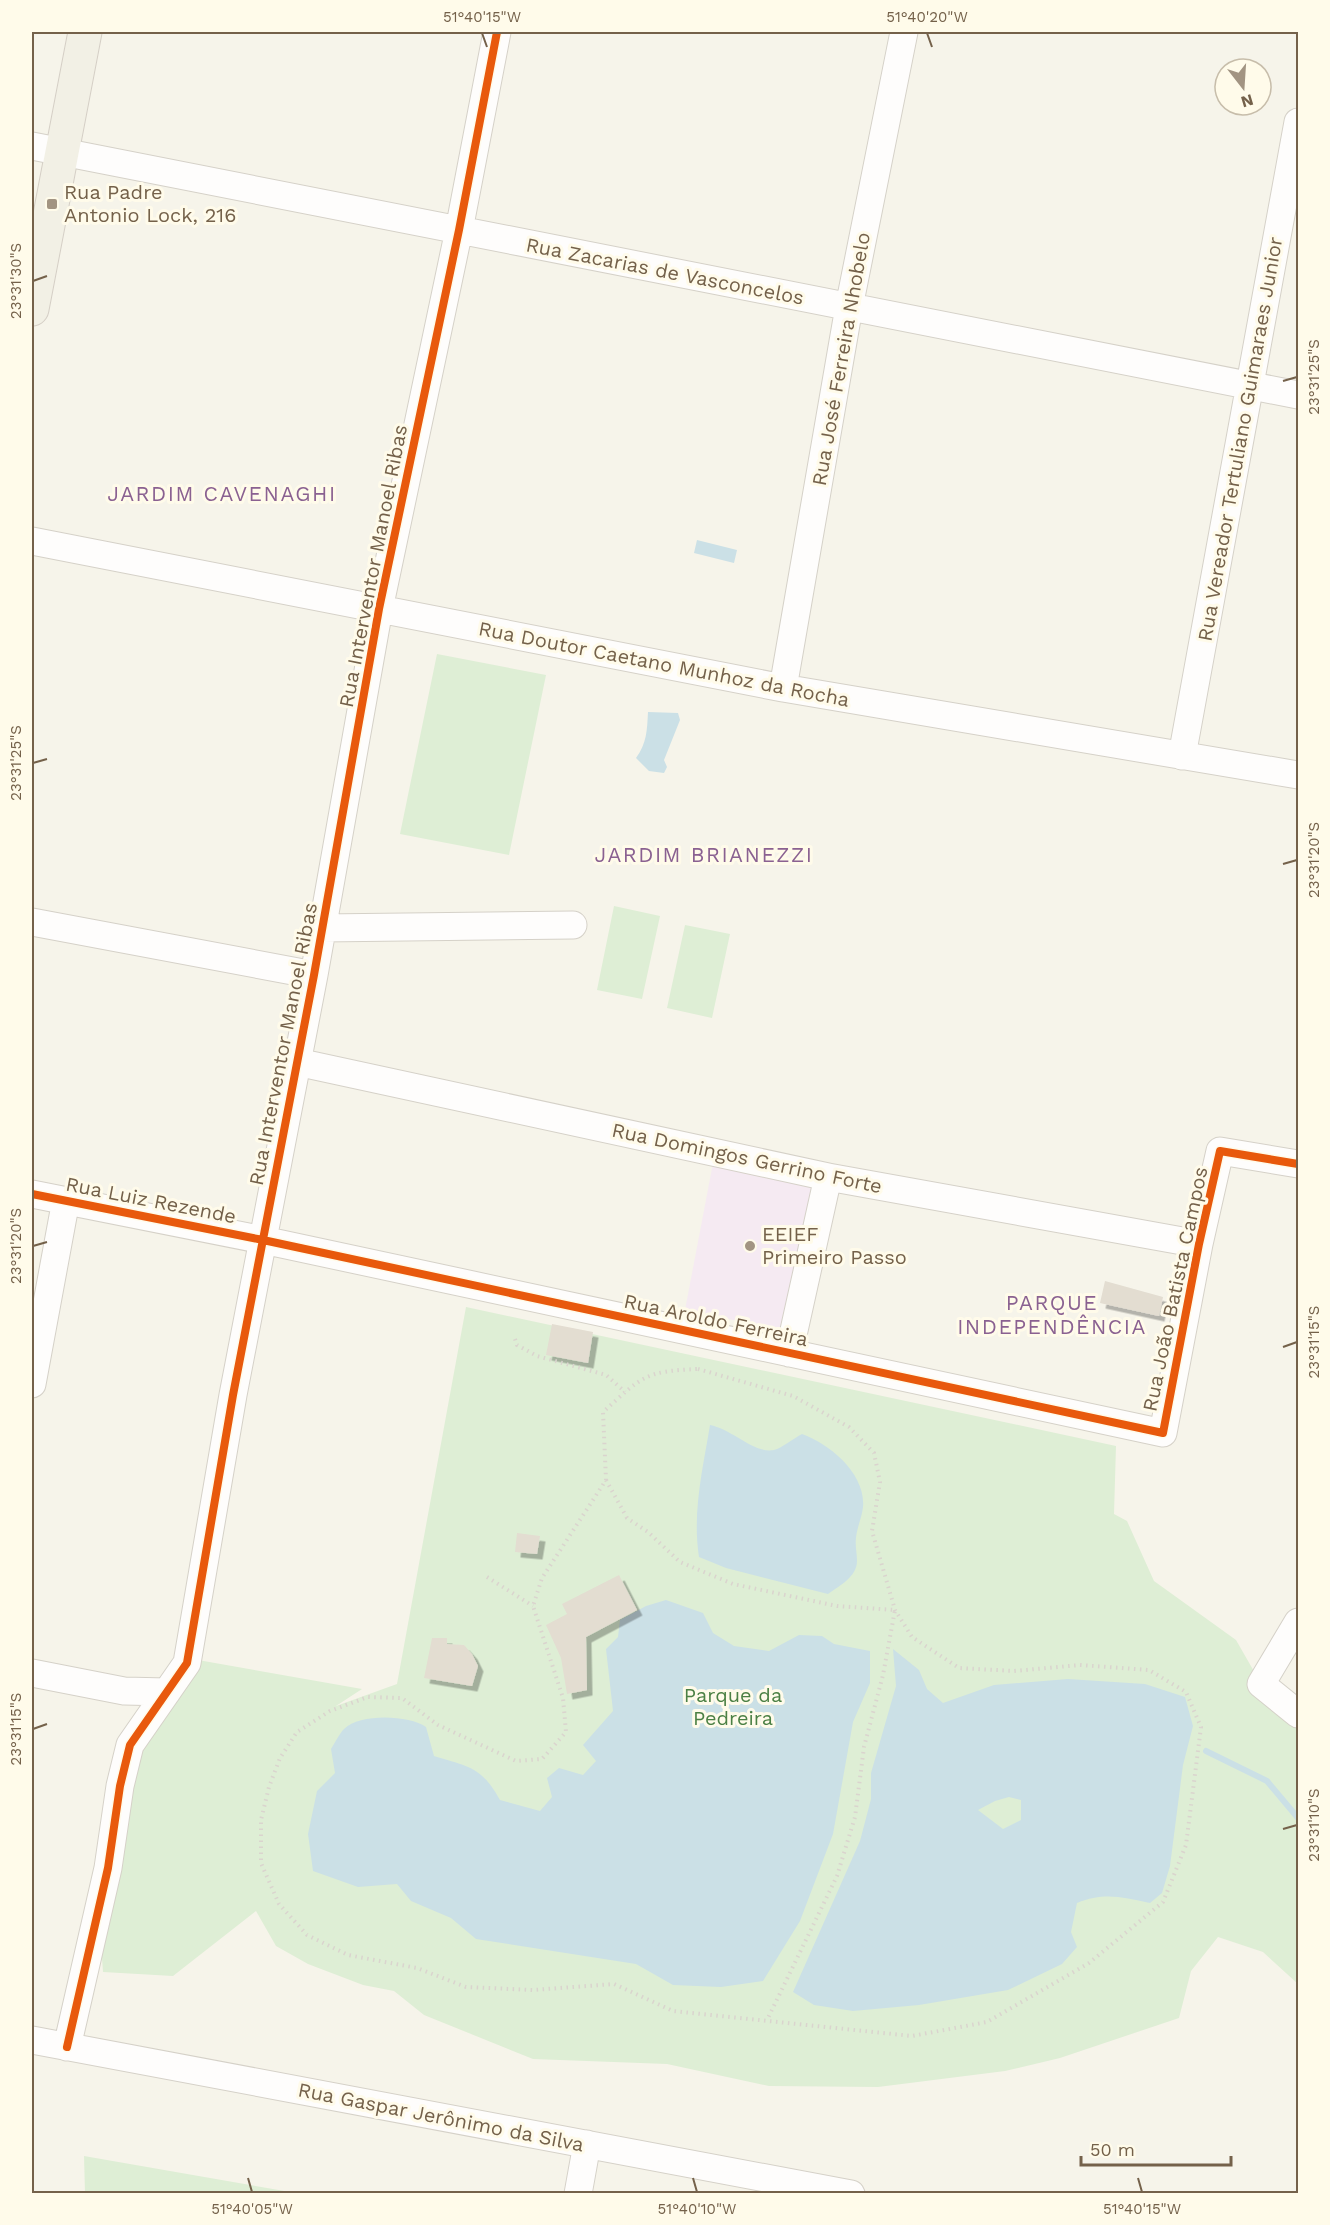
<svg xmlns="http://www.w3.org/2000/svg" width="1330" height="2225" viewBox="0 0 1330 2225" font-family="'Work Sans',sans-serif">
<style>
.education{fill:#f5eaf2}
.green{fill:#deeed5}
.water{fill:#cbe0e6;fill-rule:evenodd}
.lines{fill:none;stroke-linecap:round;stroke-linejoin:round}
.stream{stroke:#cbe0e6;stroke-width:6}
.building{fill:#e3ddd1;filter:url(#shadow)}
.minor-casing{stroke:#d5d1c8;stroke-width:29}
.major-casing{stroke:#d5cfc6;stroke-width:35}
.path{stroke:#dad4ce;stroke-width:4;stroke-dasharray:1.5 4.5;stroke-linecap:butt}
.minor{stroke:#fefdfc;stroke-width:27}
.major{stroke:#f2f0e5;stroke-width:33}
.cycleway-casing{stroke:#fffbea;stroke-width:11}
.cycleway{stroke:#e8590c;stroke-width:8}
.ticks{fill:none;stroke:#74614a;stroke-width:2}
.poi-dot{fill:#a29482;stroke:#fffbea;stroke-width:2}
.labels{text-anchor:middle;stroke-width:6;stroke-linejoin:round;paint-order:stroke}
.poi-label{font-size:20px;fill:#74614a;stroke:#fffbea;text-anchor:start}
.street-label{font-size:20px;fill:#74614a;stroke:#fffbea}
.park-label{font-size:20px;fill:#4b8044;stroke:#fffbea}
.neighbourhood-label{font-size:21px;letter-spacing:1.5px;fill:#8a6191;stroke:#fffbea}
.neatline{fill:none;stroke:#74614a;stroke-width:2}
.ticks-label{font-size:15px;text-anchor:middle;fill:#74614a}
</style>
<defs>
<filter id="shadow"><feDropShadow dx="5.5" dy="5.5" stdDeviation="0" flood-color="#0004"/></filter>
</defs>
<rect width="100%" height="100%" fill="#f6f4ea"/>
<!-- education -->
<path class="education" d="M713,1163L817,1182L785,1331L685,1310Z"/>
<!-- green -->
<path class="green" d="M437,654L546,675L509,855L400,834Z
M614,906L660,916L642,999L597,990Z
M685,925L730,934L712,1018L667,1008Z
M466,1307L1116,1446L1114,1514L1127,1521L1154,1581L1236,1640L1275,1708L1298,1725V1984L1263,1952L1218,1937L1191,1971L1179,2018L1060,2058L1005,2071L878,2087L769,2086L667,2064L533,2059L424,2015L394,1991L363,1985L308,1964L276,1946L256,1911L173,1976L103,1972L101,1943L133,1759L198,1660L362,1689L336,1706L397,1684Z
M84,2156L296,2193H85Z"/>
<!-- water -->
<path class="water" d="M697,540L737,550L734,563L694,553Z
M648,712L678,713L680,720L664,760L667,767L664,773L649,771L636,758C647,743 647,730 648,712Z
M710,1425C732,1429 754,1454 774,1450C782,1448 794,1438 802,1434C830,1444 866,1474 863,1507C862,1517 857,1527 856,1538C855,1546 857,1553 857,1561C857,1577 839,1586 828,1594L726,1568L699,1557C692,1512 703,1468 710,1425Z
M666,1600L703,1613L713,1633L734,1646L769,1651L799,1635L822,1636L834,1644L870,1651V1683L853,1722L833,1834L800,1921L763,1981L721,1987L673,1985L636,1964L476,1939L451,1918L411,1901L397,1884L358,1887L313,1871L308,1834L317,1791L335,1773L331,1749C335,1743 339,1734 344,1729C360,1713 409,1715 426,1727L434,1756C469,1767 481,1766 500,1800L540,1811L552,1797L547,1778L559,1768L583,1775L596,1761L583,1745L613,1711L606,1649L618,1637L620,1620L646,1606Z
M893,1649L919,1670L927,1689L943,1703L994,1685L1068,1679L1145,1684L1185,1697L1193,1726L1183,1765L1170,1866L1162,1893L1150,1903C1122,1897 1104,1892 1077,1903L1071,1932L1077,1947L1062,1964L1008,1990L919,2005L853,2011L814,2005L793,1992L860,1841L871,1799V1773L896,1686ZM1009,1797L1021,1800V1820L1003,1829L978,1810L995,1801Z"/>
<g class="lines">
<!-- stream -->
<path class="stream" d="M1206,1751L1267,1781L1298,1818"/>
</g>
<!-- building -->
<path class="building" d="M1105,1281L1163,1297L1159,1316L1100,1303Z
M552,1324L593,1332L588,1363L546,1355Z
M517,1533L540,1536L537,1554L515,1552Z
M619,1575L637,1610L586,1637L587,1690L567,1694L561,1658L546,1625L567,1614L562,1604Z
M432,1638H447V1644L464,1645L472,1654L478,1666L472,1686L424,1678Z"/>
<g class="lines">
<defs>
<path id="minor" d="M32,146L1298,395
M32,541L783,688L1298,775
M783,688L849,307L904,32
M1182,756L1298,122
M32,922L314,975
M322,928L573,925
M297,1062L828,1177L1199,1244
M32,1194L263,1240L1163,1433L1199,1244L1220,1151L1298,1164
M789,1353L828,1177
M32,1384L66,1200
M1298,1622L1261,1684L1298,1714
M32,1673L124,1691L167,1692
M32,2040L851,2194
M67,2047L108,1868L120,1786L130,1745L187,1663L233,1395L314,975L379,609L459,230L497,32
M578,2194L587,2144"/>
<path id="major" d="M32,309L85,32"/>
</defs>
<!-- minor casing -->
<use href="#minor" class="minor-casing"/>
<!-- major casing -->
<use href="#major" class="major-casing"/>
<!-- path -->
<path class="path" d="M515,1339L517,1345L537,1356L606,1375L625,1392
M698,1369L793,1396L849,1427L874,1453L880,1482L872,1531L895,1610L912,1637L959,1668L1014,1671L1080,1665L1149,1670L1186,1692L1201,1727L1186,1845L1163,1902L1089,1963L987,2022L912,2036L673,2011L614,1984L533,1990L466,1987L417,1968L348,1955L307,1935L279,1904L261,1863V1820L269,1787L280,1758L297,1732L330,1711L368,1697L402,1698L438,1725L516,1761L542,1759L566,1732L563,1698L533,1606L542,1578L606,1480L603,1412C642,1377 644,1371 698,1369Z
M606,1480L627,1518L648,1532L680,1562L733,1584L837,1606L895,1610L883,1675L864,1747L855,1817L837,1876L767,2020
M487,1577L533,1606"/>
<!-- minor -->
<use href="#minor" class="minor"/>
<!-- major -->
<use href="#major" class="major"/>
<defs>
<path id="cycleway" d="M32,1194L263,1240L1163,1433L1199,1244L1220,1151L1298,1164
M67,2047L108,1868L120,1786L130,1745L187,1663L233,1395L314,975L379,609L459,230L497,32"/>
</defs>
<!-- cycleway casing -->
<use href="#cycleway" class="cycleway-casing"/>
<!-- cycleway -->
<use href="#cycleway" class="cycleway"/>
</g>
<!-- ticks -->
<path class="ticks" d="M482,33L487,47M927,33L932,47M33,281L47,276M1283,381L1297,377M33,763L47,759M1283,864L1297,860M33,1246L47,1242M1283,1347L1297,1342M33,1729L47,1724M1283,1829L1297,1825M248,2178L252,2192M693,2178L697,2192M1138,2178L1142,2192"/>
<!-- markers -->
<g class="poi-dot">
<rect x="46" y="198" width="12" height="12" rx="3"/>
<circle cx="750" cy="1246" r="6"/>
</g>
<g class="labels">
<!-- poi labels -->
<g class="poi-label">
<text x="64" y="199">Rua Padre<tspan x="64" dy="23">Antonio Lock, 216</tspan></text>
<text x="762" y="1241">EEIEF<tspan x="762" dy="23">Primeiro Passo</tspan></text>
</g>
<!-- street labels -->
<g class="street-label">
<text transform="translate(665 271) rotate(11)" y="7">Rua Zacarias de Vasconcelos</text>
<text transform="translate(841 359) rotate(-80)" y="7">Rua José Ferreira Nhobelo</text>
<text transform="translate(1240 439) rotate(-80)" y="7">Rua Vereador Tertuliano Guimaraes Junior</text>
<text transform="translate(373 566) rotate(-79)" y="7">Rua Interventor Manoel Ribas</text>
<text transform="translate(664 664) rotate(11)" y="7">Rua Doutor Caetano Munhoz da Rocha</text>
<text transform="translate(283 1044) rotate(-79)" y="7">Rua Interventor Manoel Ribas</text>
<text transform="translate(747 1158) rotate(12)" y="7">Rua Domingos Gerrino Forte</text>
<text transform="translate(151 1200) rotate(11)" y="7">Rua Luiz Rezende</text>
<text transform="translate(1175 1289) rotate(-78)" y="7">Rua João Batista Campos</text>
<text transform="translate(716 1320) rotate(12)" y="7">Rua Aroldo Ferreira</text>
<text transform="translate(441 2117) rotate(11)" y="7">Rua Gaspar Jerônimo da Silva</text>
</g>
<!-- park labels -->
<g class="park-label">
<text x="733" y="1702">Parque da<tspan x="733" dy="23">Pedreira</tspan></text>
</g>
<!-- neighbourhood labels -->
<g class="neighbourhood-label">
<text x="222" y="501">JARDIM CAVENAGHI</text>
<text x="704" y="862">JARDIM BRIANEZZI</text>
<text x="1052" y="1310">PARQUE<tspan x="1052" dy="24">INDEPENDÊNCIA</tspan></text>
</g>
</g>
<!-- border -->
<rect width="1330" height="2225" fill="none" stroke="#fffbea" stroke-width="66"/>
<!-- north arrow -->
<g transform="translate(1243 87) rotate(163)"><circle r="28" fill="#fffbea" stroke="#c7bdaa" stroke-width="1.5"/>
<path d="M0-4.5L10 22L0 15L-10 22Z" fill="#a29482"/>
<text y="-9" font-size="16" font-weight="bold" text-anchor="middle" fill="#74614a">N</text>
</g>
<!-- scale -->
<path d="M1081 2156v9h150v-9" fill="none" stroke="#74614a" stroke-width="3"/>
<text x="1090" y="2156" font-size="18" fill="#74614a" stroke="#fffbea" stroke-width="4.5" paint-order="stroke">50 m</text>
<rect x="33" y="33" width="1264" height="2159" class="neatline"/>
<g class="ticks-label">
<text x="482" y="22">51°40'15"W</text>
<text x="927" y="22">51°40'20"W</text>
<text transform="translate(16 281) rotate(-90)" y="5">23°31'30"S</text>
<text transform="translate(1314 377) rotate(-90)" y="5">23°31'25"S</text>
<text transform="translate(16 763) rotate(-90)" y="5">23°31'25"S</text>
<text transform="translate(1314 860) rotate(-90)" y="5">23°31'20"S</text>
<text transform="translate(16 1246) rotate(-90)" y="5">23°31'20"S</text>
<text transform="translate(1314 1342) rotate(-90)" y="5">23°31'15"S</text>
<text transform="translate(16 1729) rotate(-90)" y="5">23°31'15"S</text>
<text transform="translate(1314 1825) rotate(-90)" y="5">23°31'10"S</text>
<text x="252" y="2214">51°40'05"W</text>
<text x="697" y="2214">51°40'10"W</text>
<text x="1142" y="2214">51°40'15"W</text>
</g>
</svg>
